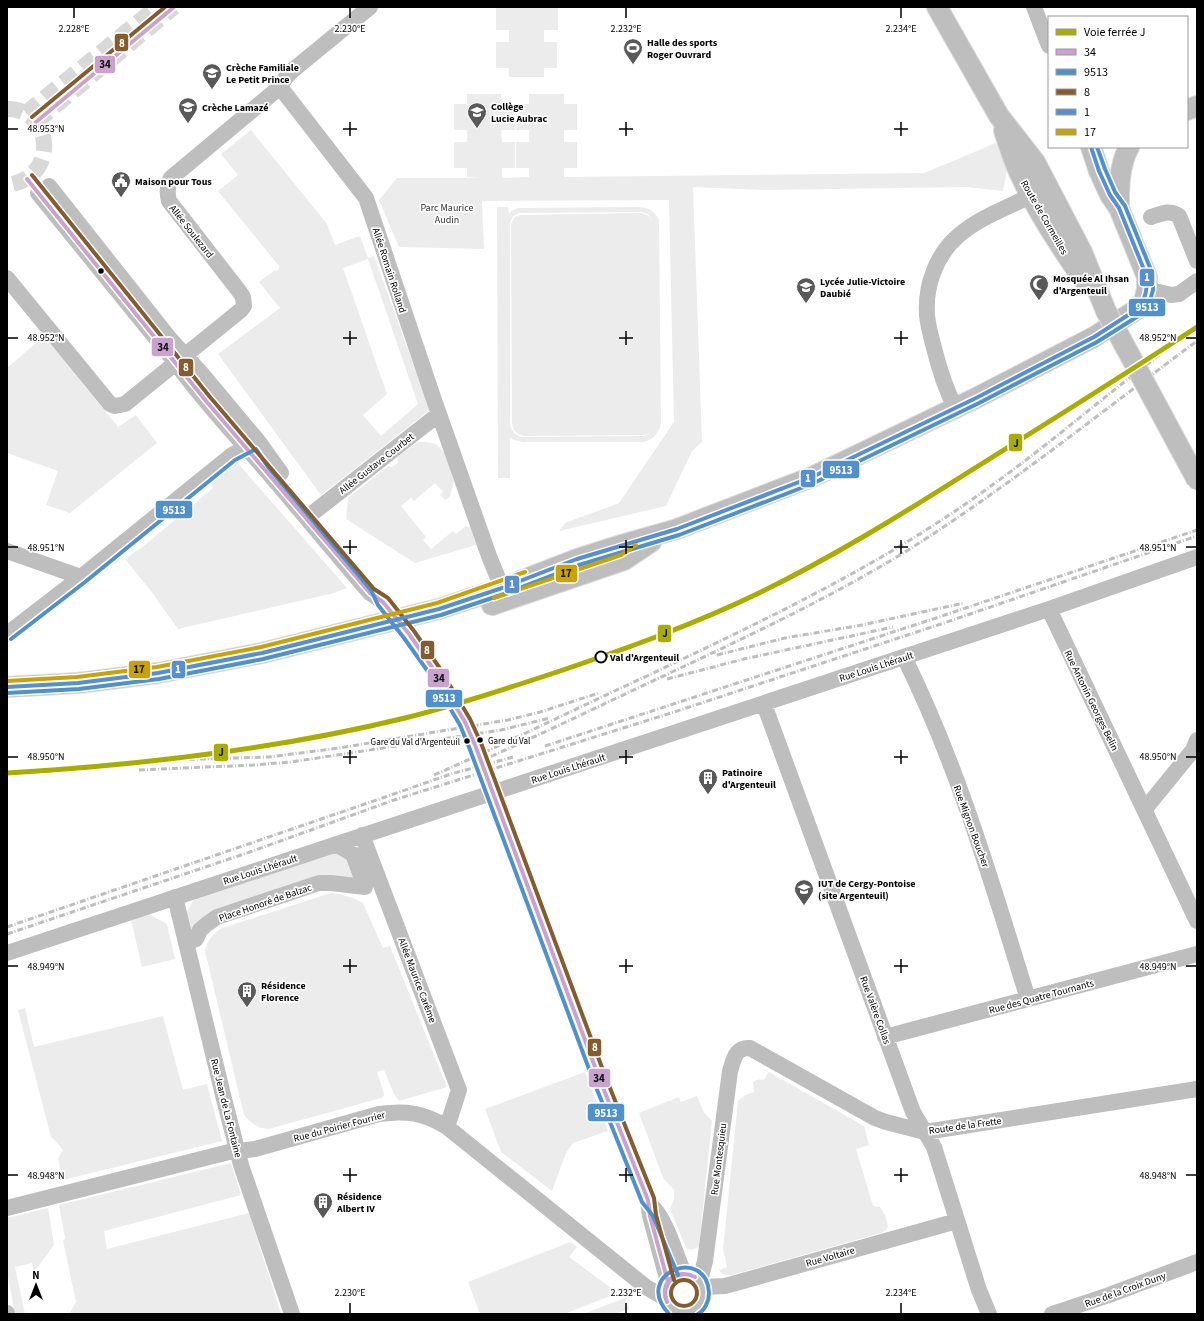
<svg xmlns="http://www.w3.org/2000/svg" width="1204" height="1321" viewBox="0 0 1204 1321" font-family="'Source Sans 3',sans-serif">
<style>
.green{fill:#ececec;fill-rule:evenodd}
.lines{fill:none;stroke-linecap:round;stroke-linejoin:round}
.minor-tunnel{stroke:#d9d9d9;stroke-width:16;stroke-dasharray:16 8;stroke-linecap:butt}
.major-casing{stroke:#dbdbdb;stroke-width:22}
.minor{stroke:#bebebe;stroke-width:16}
.major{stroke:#bebebe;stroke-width:20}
.rail{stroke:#bebebe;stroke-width:3;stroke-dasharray:6 2 1 2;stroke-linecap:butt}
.major-bridge-casing{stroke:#dbdbdb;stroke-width:22;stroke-linecap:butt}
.minor-bridge{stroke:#bebebe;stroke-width:16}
.major-bridge{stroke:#bebebe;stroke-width:20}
.bus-1-casing{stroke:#fff;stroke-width:7}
.bus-2-casing{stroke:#fff;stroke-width:7}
.bus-3-casing{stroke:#fff;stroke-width:7}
.bus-4-casing{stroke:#fff;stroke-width:7}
.bus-5-casing{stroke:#fff;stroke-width:7}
.bus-1{stroke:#c9a2cd;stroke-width:4}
.bus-2{stroke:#5091cb;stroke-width:4}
.bus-3{stroke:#845d2e;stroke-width:4}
.bus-4{stroke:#588fd2;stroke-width:4}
.bus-5{stroke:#caa205;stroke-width:4}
.rail-1-casing{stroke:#fff;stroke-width:8}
.rail-1{stroke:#a8ad00;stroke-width:5}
.ticks{fill:none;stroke:#000;stroke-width:1.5}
.bus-dot{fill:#000;stroke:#fff;stroke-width:1.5}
.stop-dot{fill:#fff;stroke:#000;stroke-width:2}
.labels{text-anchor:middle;stroke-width:3.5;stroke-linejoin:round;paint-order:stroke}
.bus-label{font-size:9px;fill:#000;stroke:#fff;text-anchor:start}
.poi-label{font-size:10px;font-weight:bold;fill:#000;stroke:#fff;text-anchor:start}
.park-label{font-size:10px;fill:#333;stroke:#fff}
.street-label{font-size:10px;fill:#000;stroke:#fff}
.stop-label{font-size:10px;font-weight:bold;fill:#000;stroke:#fff;text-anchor:start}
.ticks-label{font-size:10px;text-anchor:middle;fill:#000;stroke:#fff;stroke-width:3.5;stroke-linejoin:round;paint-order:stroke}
.line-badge{stroke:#fff;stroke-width:1.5}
.badge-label{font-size:11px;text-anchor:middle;font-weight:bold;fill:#fff}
.pale-badge-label{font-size:11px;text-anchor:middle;font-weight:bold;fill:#111}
</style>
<rect width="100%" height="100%" fill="#fff"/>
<!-- green -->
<path class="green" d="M496,7H558V30H544V42H557V68H544V77H509V68H496V42H509V30H496Z
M467,94H501L502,104H515V130H501L502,142H515V168H502V178L529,177V168H516V142H529V130H516V104H529V94H564V104H577V130H564V142H577V168H564V177L924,173L996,143L1007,170L1003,191L967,187L766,190L693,187L702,442L692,451L666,506L559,531L565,523L619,503L674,422L669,200L482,201L484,249L399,247L379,200L397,178H478L467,177V168H454V142H467V130H454V104H467Z
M251,130L327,224L335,245L360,236L368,258L374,256L430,410L321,495L218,354L280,308L259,282L275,270L276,271L279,269V266L218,191L238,175L221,154ZM368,259L418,404L381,436L363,415L387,394L343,268Z
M497,207H508L509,214L511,211L518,208L637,207C648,207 654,210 659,220L661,423C659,433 654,439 644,442H523L514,440L510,437V478H498ZM642,212L649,215L653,223L649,216L642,213L521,215L515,217L511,224L512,423C513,431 516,433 523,436L644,435L651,433L644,436L522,437C514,434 512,432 510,424V223L513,216L519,213Z
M44,336L118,427L136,415L157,443L70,513L46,505L58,471L7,453V368Z
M418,442H426L436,444L445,453L454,481L450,497L445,500L440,495L443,492L435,483L414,501L411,498L401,506L426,537L423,540L431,549L453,531L456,534L466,526L471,528L476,545L415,563L346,519L348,498L388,466L392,467L398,463L397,457Z
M235,460L347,588L334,593L178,629L151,591L125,559L145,545L213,488L208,481Z
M343,849L354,878L322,880L191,935L186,914L195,897Z
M331,893L339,894L353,898L363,903L383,948L390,946L447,1087L399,1101L394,1094L384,1070L377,1072L384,1094V1096L381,1098L269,1129C258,1129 251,1123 244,1115L205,951C207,941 213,933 222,928Z
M149,914L167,924L175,959L142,967L131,920Z
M25,1008L34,1047L163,1016L183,1090L207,1084L222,1141L63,1180L58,1159L63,1150L55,1140L51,1137L18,1010Z
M585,1072L608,1131L573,1143L566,1153L552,1191L501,1152L485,1109Z
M769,1072L864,1126L869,1145L856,1149L873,1206L880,1207L885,1215L888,1227L886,1230L881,1233L732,1275C726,1275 722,1276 719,1270L727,1267L723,1249L738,1101L745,1095L754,1092L753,1082C757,1079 759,1079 764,1080Z
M697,1096L703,1111L712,1121L699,1246L697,1248L690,1250L686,1248L670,1209L674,1199V1190L663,1178L639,1113L679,1097L681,1102Z
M231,1163L241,1195L104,1231L107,1249L249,1213L281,1314H69L76,1302L63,1241L65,1238L59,1205Z
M48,1208L54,1245L34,1272L32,1263L15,1267L25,1314H15L7,1272V1218Z
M570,1242L577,1247L569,1257L618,1293L564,1314H480L468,1282Z
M625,1298L629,1309L615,1314H583Z"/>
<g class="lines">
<!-- minor-tunnel -->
<path class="minor-tunnel" d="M7,109C52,108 61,178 7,185
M26,113L157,7
M36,122L174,7"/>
<defs>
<path id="major" d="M937,7L999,116L1035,162L1082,252L1106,311
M1187,110L1197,106
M1004,131C1009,145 1013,160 1020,174C1037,212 1061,248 1085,282
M1119,208C1119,187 1119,166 1129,147
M492,605L624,560L651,542
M7,687L78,683L158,673L262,653L439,609L502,588L577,559L621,545L677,529L812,477L976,398L1094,337L1139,308L1144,301L1147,289V277L1119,208L1110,195L1099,171L1091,147"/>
</defs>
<!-- major casing -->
<use href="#major" class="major-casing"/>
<!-- minor -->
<path class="minor" d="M1034,7L1049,46
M280,87L366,198L433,397L489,556L502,588
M49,186L170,339L201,373L258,441L281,473
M38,193L176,363C201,398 230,429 258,461C296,505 332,549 370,593L383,602
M1151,217C1161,214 1169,209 1179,216L1197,261
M7,278L110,404L115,406L125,404L241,310L244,306L243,297L239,291L169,201C167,193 167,185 171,178L280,87L286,77L293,70L370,7
M1147,289L1171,295L1179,294L1197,281
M955,407C945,388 939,368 934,348C931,337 928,326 927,315C925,286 936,255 958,236C982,215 1013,206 1040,191
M314,512L439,414
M7,551L81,577
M1049,609L1197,921
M7,634L81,577L232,455L254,443
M904,657C958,766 992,883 1028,999
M764,704L913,1112L934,1147L979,1290L989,1314
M1145,809L1193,750L1197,740
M362,835L459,1090L447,1127
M516,856L598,1075L648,1200L650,1216L668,1282
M175,897L224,1099L241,1165L292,1314
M186,943L196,939L200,930L207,924L217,917L319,883H331L365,887L353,854L336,844
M7,953L1049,609L1197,557
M885,1037L1197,954
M7,1208L229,1152L255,1149L379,1114C406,1110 424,1113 447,1127L646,1287L665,1298
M654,1208C668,1225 675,1253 684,1273
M665 1293a19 19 0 1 1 38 0a19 19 0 1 1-38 0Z
M700,1281L705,1261L730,1071C734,1059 735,1047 750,1048L875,1118L886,1122L925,1132L1197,1089
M703,1287L725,1286L957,1221
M7,1313V1314
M1052,1314L1109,1295L1197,1262"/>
<!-- major -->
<use href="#major" class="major"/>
<!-- rail -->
<path class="rail" d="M717,655L785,638L862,625L964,603
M667,679L744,659L893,627
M545,746L939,617L1197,530
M481,761C546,732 610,701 674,671C753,634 831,597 905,552C1007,488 1101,412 1197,341
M134,763L169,760L269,757L339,748L508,720L540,712L599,693
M139,770L253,765L291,762L501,730L550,718
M434,775C507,743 577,708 649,675C748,628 848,581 940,521C983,493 1023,463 1063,431C1107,396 1150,360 1197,328
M7,927L391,795L451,774L513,757
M7,934L250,852L394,800L668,714L941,624L1197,536"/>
<defs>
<path id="major-bridge" d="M1106,311L1197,480"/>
</defs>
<!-- major-bridge casing -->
<use href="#major-bridge" class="major-bridge-casing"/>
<!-- minor-bridge -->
<path class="minor-bridge" d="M383,602L409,634L434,670L465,722L475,745L516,856"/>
<!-- major-bridge -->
<use href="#major-bridge" class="major-bridge"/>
<defs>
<path id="bus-1" d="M36,122L174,7
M27,179L206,401L370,593L383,602L409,634L434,670L465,722L475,745L598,1075L648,1200L650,1216L668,1282
M667,1302C658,1283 677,1267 695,1277
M667,1302C660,1283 677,1268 695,1277"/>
<path id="bus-2" d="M11,639L85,582L235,460L256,449L268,467L371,590L378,605L404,638L429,673L460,725L469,747L592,1077L642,1202L653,1216L678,1275
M7,693L79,689L159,679L263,659L441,615L504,594L579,565L679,535L814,483L979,403L1097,342L1143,313L1149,304L1153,290V275L1125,206L1115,192L1105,169L1097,147
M669,1314C631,1273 707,1245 709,1293C709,1301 705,1310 698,1314"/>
<path id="bus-3" d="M32,117L165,7
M32,175L210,397L374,589L388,598L414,631L439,667L470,719L481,743L604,1073L654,1198L656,1215L674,1280
M671 1293a13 13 0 1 1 26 0a13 13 0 1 1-26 0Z"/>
<path id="bus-4" d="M7,687L78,683L158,673L262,653L439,609L502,588L577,559L677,529L812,477L976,398L1094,337L1139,308C1146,298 1147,289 1147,277L1119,208L1110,195L1099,171L1091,147"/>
<path id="bus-5" d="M494,598L621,555L636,545
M7,681L77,677L157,667L261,647L437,603L525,572"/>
</defs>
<!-- bus-1 casing -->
<use href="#bus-1" class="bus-1-casing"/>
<!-- bus-2 casing -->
<use href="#bus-2" class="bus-2-casing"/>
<!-- bus-3 casing -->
<use href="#bus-3" class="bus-3-casing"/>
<!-- bus-4 casing -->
<use href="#bus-4" class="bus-4-casing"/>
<!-- bus-5 casing -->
<use href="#bus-5" class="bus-5-casing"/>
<!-- bus-1 -->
<use href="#bus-1" class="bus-1"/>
<!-- bus-2 -->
<use href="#bus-2" class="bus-2"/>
<!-- bus-3 -->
<use href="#bus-3" class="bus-3"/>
<!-- bus-4 -->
<use href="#bus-4" class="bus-4"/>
<!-- bus-5 -->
<use href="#bus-5" class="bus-5"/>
<defs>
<path id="rail-1" d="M7,773C141,765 274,750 405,718C457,705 509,688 560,671C628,648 695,624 759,593C831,558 899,516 967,473C1044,425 1121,377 1197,327"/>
</defs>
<!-- rail-1 casing -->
<use href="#rail-1" class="rail-1-casing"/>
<!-- rail-1 -->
<use href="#rail-1" class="rail-1"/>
</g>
<!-- ticks -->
<path class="ticks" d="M74,8V18M350,8V18M626,8V18M901,8V18M350,122V136M626,122V136M901,122V136M8,129H18M343,129H357M619,129H633M894,129H908M350,331V345M626,331V345M901,331V345M8,338H18M343,338H357M619,338H633M894,338H908M1186,338H1196M350,540V554M626,540V554M901,540V554M8,547H18M343,547H357M619,547H633M894,547H908M1186,547H1196M350,750V764M626,750V764M901,750V764M8,757H18M343,757H357M619,757H633M894,757H908M1186,757H1196M350,959V973M626,959V973M901,959V973M8,966H18M343,966H357M619,966H633M894,966H908M1186,966H1196M350,1168V1182M626,1168V1182M901,1168V1182M8,1175H18M343,1175H357M619,1175H633M894,1175H908M1186,1175H1196M350,1303V1313M626,1303V1313M901,1303V1313"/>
<!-- icons -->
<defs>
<symbol id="stadium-pin" viewBox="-11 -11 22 30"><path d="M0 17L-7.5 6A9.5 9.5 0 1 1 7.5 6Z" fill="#595959" stroke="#fff"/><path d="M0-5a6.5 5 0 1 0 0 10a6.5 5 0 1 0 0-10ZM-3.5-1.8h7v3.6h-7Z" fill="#fff"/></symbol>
<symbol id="school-pin" viewBox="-11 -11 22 30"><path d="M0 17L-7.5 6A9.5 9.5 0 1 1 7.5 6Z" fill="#595959" stroke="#fff"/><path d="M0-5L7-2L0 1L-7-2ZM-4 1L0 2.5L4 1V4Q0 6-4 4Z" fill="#fff"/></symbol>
<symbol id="civic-pin" viewBox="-11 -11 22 30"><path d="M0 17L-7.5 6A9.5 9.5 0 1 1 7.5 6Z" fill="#595959" stroke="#fff"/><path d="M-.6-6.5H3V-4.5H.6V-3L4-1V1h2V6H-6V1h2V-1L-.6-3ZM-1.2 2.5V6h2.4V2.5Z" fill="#fff"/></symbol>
<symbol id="mosque-pin" viewBox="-11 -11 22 30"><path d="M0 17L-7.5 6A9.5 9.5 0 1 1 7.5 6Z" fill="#595959" stroke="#fff"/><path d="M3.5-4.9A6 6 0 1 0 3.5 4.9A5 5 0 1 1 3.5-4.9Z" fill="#fff"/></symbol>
<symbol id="building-pin" viewBox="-11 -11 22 30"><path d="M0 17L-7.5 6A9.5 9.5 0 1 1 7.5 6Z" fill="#595959" stroke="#fff"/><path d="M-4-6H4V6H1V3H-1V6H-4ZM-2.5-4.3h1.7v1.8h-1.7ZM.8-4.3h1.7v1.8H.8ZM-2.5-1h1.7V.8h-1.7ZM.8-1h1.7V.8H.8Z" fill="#fff"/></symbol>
<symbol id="university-pin" viewBox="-11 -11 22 30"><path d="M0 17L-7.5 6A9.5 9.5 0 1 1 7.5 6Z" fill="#595959" stroke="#fff"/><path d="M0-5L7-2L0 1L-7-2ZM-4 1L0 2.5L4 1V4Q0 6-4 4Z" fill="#fff"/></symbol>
</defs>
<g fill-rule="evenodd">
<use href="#stadium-pin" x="622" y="37" width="22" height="30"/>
<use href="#school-pin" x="201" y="62" width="22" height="30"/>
<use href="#school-pin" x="177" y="96" width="22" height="30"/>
<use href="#school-pin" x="466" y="101" width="22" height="30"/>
<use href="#civic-pin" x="110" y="170" width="22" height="30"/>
<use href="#mosque-pin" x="1028" y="273" width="22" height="30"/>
<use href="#school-pin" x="795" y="276" width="22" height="30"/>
<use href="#building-pin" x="697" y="767" width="22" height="30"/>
<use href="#university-pin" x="793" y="878" width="22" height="30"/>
<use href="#building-pin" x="236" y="980" width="22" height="30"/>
<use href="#building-pin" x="312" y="1191" width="22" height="30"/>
</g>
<!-- markers -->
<g class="bus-dot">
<circle cx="101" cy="271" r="3.5"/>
<circle cx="480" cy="740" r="3.5"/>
<circle cx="467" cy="741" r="3.5"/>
</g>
<circle class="stop-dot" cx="601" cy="657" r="5.5"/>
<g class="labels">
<!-- bus labels -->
<g class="bus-label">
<text x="488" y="744">Gare du Val</text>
<text x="460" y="745" text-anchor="end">Gare du Val d'Argenteuil</text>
</g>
<!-- poi labels -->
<g class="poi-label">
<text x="647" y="46">Halle des sports<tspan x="647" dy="12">Roger Ouvrard</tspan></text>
<text x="226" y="71">Crèche Familiale<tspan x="226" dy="12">Le Petit Prince</tspan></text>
<text x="491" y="110">Collège<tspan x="491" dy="12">Lucie Aubrac</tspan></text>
<text x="202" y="111">Crèche Lamazé</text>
<text x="135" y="185">Maison pour Tous</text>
<text x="1053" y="282">Mosquée Al Ihsan<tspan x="1053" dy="12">d'Argenteuil</tspan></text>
<text x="820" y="285">Lycée Julie-Victoire<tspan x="820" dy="12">Daubié</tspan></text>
<text x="722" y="776">Patinoire<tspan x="722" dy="12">d'Argenteuil</tspan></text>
<text x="818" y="887">IUT de Cergy-Pontoise<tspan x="818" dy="12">(site Argenteuil)</tspan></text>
<text x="261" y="989">Résidence<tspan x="261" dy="12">Florence</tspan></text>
<text x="337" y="1200">Résidence<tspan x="337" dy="12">Albert IV</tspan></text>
</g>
<!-- park labels -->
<g class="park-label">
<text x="447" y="211">Parc Maurice<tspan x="447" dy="12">Audin</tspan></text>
</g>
<!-- street labels -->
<g class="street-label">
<text transform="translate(1045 217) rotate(60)" y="4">Route de Cormeilles</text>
<text transform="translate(192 231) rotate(52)" y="4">Allée Soulezard</text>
<text transform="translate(390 270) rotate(72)" y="4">Allée Romain Rolland</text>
<text transform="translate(376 463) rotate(-38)" y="4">Allée Gustave Courbet</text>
<text transform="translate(876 666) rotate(-18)" y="4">Rue Louis Lhérault</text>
<text transform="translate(1092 700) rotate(64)" y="4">Rue Antonin Georges Belin</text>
<text transform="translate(568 768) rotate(-18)" y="4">Rue Louis Lhérault</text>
<text transform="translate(972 826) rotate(70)" y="4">Rue Mignon Boucher</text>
<text transform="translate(260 869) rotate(-18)" y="4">Rue Louis Lhérault</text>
<text transform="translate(265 902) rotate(-19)" y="4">Place Honoré de Balzac</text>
<text transform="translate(418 980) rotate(69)" y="4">Allée Maurice Carême</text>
<text transform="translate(1041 996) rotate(-15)" y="4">Rue des Quatre Tournants</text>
<text transform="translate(876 1010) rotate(70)" y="4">Rue Valère Collas</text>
<text transform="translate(227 1108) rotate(76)" y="4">Rue Jean de La Fontaine</text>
<text transform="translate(965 1125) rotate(-8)" y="4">Route de la Frette</text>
<text transform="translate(339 1126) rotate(-15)" y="4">Rue du Poirier Fourrier</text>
<text transform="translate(718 1159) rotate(-83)" y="4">Rue Montesquieu</text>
<text transform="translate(830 1256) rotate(-16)" y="4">Rue Voltaire</text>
<text transform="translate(1125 1289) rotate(-20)" y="4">Rue de la Croix Duny</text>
</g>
<!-- stop labels -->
<g class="stop-label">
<text x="610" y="661">Val d'Argenteuil</text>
</g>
</g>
<g class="ticks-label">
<text x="74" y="32">2.228°E</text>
<text x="350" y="32">2.230°E</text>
<text x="626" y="32">2.232°E</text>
<text x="901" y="32">2.234°E</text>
<text x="46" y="132">48.953°N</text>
<text x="46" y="341">48.952°N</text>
<text x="1158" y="341">48.952°N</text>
<text x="46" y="551">48.951°N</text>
<text x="1158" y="551">48.951°N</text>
<text x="46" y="760">48.950°N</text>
<text x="1158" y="760">48.950°N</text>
<text x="46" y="970">48.949°N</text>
<text x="1158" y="970">48.949°N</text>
<text x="46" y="1179">48.948°N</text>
<text x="1158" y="1179">48.948°N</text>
<text x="350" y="1296">2.230°E</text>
<text x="626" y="1296">2.232°E</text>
<text x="901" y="1296">2.234°E</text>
</g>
<g class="line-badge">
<rect x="114" y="33" width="15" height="19" rx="4" fill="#845d2e"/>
<rect x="94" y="55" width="22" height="19" rx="4" fill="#c9a2cd"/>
<rect x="1139" y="268" width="16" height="19" rx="4" fill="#588fd2"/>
<rect x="1128" y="298" width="38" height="19" rx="4" fill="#5091cb"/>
<rect x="151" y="337" width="23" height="20" rx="4" fill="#c9a2cd"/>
<rect x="178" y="358" width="16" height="19" rx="4" fill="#845d2e"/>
<rect x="1008" y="433" width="15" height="19" rx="4" fill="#a8ad00"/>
<rect x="822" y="460" width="38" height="19" rx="4" fill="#5091cb"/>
<rect x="800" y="469" width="16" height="19" rx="4" fill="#588fd2"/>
<rect x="155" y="500" width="38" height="19" rx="4" fill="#5091cb"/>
<rect x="555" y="564" width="23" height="19" rx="4" fill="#caa205"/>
<rect x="504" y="575" width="16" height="19" rx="4" fill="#588fd2"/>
<rect x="657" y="624" width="15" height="19" rx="4" fill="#a8ad00"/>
<rect x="420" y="640" width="15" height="20" rx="4" fill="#845d2e"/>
<rect x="171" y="660" width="15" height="19" rx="4" fill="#588fd2"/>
<rect x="128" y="660" width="23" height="19" rx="4" fill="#caa205"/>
<rect x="427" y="668" width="23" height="20" rx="4" fill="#c9a2cd"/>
<rect x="425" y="689" width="38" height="19" rx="4" fill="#5091cb"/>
<rect x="213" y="743" width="16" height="19" rx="4" fill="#a8ad00"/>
<rect x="587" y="1038" width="15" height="19" rx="4" fill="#845d2e"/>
<rect x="588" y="1068" width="23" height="20" rx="4" fill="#c9a2cd"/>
<rect x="587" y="1103" width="38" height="19" rx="4" fill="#5091cb"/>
</g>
<g class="badge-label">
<text x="122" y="47">8</text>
<text x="1147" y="281">1</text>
<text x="1147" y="311">9513</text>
<text x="186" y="371">8</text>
<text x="841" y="474">9513</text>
<text x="808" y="482">1</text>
<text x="174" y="514">9513</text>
<text x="512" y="588">1</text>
<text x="427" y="654">8</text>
<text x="178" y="673">1</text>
<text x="444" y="702">9513</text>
<text x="595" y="1051">8</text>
<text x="606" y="1117">9513</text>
</g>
<g class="pale-badge-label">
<text x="105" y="68">34</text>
<text x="163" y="351">34</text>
<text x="1016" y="447">J</text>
<text x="566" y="577">17</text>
<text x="665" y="637">J</text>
<text x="139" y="673">17</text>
<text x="439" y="682">34</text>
<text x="221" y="756">J</text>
<text x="599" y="1082">34</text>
</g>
<!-- border -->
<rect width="1204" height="1321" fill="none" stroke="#000000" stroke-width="16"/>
<!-- legend -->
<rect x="1048" y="16" width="140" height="132" fill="#ffffff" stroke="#999999"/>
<rect x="1056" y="29" width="20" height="6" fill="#a8ad00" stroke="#999999"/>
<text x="1084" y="36" font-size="12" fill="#000000">Voie ferrée J</text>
<rect x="1056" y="49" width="20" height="6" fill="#c9a2cd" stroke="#999999"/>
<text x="1084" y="56" font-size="12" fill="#000000">34</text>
<rect x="1056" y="69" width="20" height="6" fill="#5091cb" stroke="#999999"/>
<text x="1084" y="76" font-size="12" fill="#000000">9513</text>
<rect x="1056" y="89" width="20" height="6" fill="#845d2e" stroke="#999999"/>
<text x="1084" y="96" font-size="12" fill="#000000">8</text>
<rect x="1056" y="109" width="20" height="6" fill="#588fd2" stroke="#999999"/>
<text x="1084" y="116" font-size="12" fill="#000000">1</text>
<rect x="1056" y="129" width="20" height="6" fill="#caa205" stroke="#999999"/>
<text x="1084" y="136" font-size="12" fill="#000000">17</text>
<!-- north arrow -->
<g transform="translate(36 1285)" stroke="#ffffff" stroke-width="3" paint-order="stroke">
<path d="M0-3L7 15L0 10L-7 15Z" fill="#000000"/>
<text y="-6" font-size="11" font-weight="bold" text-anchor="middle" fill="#000000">N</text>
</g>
</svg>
